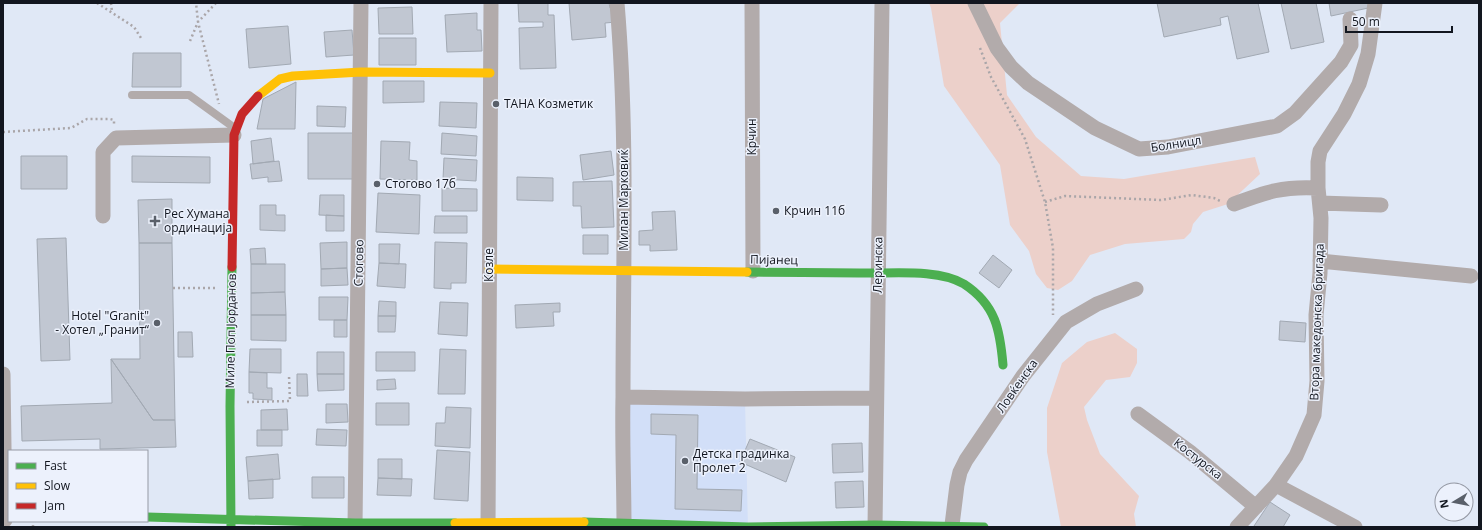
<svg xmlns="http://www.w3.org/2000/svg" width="1482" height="530" viewBox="0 0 1482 530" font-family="'Open Sans',sans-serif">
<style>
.built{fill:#d2dff8}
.green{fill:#ecd0ca}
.building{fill:#c1c7d2;stroke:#a2a9b3}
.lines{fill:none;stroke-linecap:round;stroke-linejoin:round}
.path{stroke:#aaa6a9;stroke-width:2.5;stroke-dasharray:2 3;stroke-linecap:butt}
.lane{stroke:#b2abab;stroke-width:8}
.street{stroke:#b2abab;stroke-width:15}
.fast{stroke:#4caf50;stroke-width:9}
.slow{stroke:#ffc107;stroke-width:9}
.jam{stroke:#c62828;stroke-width:9}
.poi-dot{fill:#5a606a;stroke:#ecf1fc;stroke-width:1.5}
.labels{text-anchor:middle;stroke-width:3;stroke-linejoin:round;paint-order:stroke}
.poi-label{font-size:12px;fill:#12161f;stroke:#ecf1fc;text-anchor:start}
.street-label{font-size:12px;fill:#12161f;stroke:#ecf1fc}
</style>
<rect width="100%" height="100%" fill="#e0e8f6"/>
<!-- built -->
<path class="built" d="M623,397L745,399L748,527L624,522Z"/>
<!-- green -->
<path class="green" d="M929,3H1020L1000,23L1007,95L1036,137L1081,176L1124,179L1255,157L1260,174L1228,204L1203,212L1193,224L1191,232L1184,239L1125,244L1090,255L1072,281L1058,290L1047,288L1036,274L1029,251L1010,225L1000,165L944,86L931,8Z
M1115,333L1137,349V363L1130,377L1106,380L1084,407L1087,420L1100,454L1139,496L1134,514L1136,527H1061L1047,452V408L1062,363L1087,342Z"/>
<!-- building -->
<path class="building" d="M518,3H548V15H554L556,68L520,69L519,28L543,27V22H519Z
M569,3H609L610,8H615L616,22L605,23L606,37L572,40Z
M1157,3H1258L1269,52L1237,59L1228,16L1220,18L1221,25L1164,37Z
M1281,3H1316L1324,42L1291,49Z
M1329,3H1372L1373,7L1331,16Z
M412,7L413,34H379L378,8Z
M477,13V30H481L482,51L447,52L445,15Z
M288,26L291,64L249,68L246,29Z
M352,30L354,55L326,57L324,32Z
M379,38H416V65H379Z
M133,53H181V87H132Z
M383,81H424V102L383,103Z
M296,82L295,129H257L263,99Z
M440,102L477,103L476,128L439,126Z
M317,106L346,107L345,127L317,126Z
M308,133H353V179H308Z
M442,133L477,136L476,156L441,154Z
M271,138L274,161L253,164L251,141Z
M381,141L410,142L409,160L417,161V180L380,179Z
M611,151L614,175L583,180L580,155Z
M21,156H67V189H21Z
M132,156L210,157V183L132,182Z
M444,158L477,160L476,181L443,179Z
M279,161L282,181L268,182V177L252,179L250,164Z
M517,177L553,178V201L517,200Z
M612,181L614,227L582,228L581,206H573V182Z
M442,188L477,189V211H442Z
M378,193L420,195L419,234L376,232Z
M320,195H344V216L319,215Z
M172,199V243H139L138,200Z
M260,205H276V215H285V231L260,230Z
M675,211L677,250L650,251V245H639V231L653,230L652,212Z
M326,215L344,216V231H326Z
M435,216H467V233H434Z
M583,235H608V254H583Z
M66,238L70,360L41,361L37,239Z
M347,242V268L321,269L320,243Z
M435,242L467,243L466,283H451V289L434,288Z
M139,243H172L175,420H153L111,359H140Z
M379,244H400L399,264L379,263Z
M265,248L266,264H251L250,249Z
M993,255L1012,270L999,288L979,273Z
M379,263L406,264L405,288L377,286Z
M251,264H285V292L251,293Z
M347,268L348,285L321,286V269Z
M285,292L286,315H251V293Z
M319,297H348L347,320H319Z
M379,301L396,302V316H378Z
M440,302L468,303L467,336L438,334Z
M560,303V312H553L554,326L516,328L515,305Z
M251,315H286V341L251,340Z
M378,316H396L395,332H378Z
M334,320H347V337H334Z
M1280,321L1306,323L1305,342L1279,340Z
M178,332H192L193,357H178Z
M250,349H281V373L249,372Z
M440,349L466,350L465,394H438Z
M317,352H344V374H317Z
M376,352H415V371H376Z
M111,359L153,420H175L176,447L100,449V439L22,441L21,406L112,403Z
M249,372L267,373V388H272V400L253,399V393H249Z
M297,374H307L308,396H297Z
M317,374H344V390L318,391Z
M395,379L396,389L377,390V380Z
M376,403H409V425H376Z
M326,404H347L348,422L326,423Z
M446,407L471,408L470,448L435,446L436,423H445Z
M287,409L288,430H261V410Z
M651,414L698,415L697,489L742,490L741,511L675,509L676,435L651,434Z
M317,429L347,430L346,446L316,445Z
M257,430H282V446H257Z
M750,439L795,457L786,482L740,462Z
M862,443L863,472L833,473L832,444Z
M437,450L470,452L468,501L434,499Z
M278,454L280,479L248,481L246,457Z
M378,459H402V479L378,478Z
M312,477H344V498H312Z
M378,478L412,479L411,496L377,495Z
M273,479V498L249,499L248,481Z
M863,481L864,507L836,508L835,482Z
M1270,502L1290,515L1283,527H1256L1254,526Z"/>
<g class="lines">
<!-- path -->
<path class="path" d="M97,3L134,27L141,38
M111,3L112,12
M216,3L198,22L219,104
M190,41L198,22L196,3
M980,48L991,77L1025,139L1045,202L1053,248V315
M3,132L71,128L87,119H110L114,120V124
M1045,202L1065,196L1161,200L1192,195L1214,198L1222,202
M173,288H215
M247,402L290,401L289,376
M33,527V521"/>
<!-- lane -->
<path class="lane" d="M132,95H189L236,129"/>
<!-- street -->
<path class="street" d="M617,3C628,134 623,265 623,397C622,440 624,484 624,527
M752,3L753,271
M975,3L997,48L1011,67L1028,83L1095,128L1139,149L1168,147L1277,126L1295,113L1341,62L1351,45L1350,19
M1318,188V162L1320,151L1344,114L1359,84L1368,54L1375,3
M1320,203L1381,205
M1234,204C1266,192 1283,186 1318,188L1321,218L1320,273L1316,315L1317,381L1314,415L1296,456L1276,485L1237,527
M103,216V152L116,138L234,135
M1320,261L1471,276
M3,374L5,520
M623,397L745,399L876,398
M1138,414L1190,452L1256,507
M1276,485L1355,527
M952,525L957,485L960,472L966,460L1023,376L1066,322L1097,304L1136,289
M355,527L361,3
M488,527L491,3
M875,527L882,3"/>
<!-- fast -->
<path class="fast" d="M747,272C784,272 822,273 859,273C889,274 938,268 964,284C996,305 1000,330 1003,365
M147,517L355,523H455
M584,522L748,527L875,525L984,527
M231,527L230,406L232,267"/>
<!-- slow -->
<path class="slow" d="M258,96L280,79L293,76L361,72L490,73
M489,269L747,272
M455,523L584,522"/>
<!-- jam -->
<path class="jam" d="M232,267L234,135L242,114L258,96"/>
</g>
<!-- markers -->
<g class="poi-dot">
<circle cx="496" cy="104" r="4"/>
<circle cx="377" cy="184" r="4"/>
<circle cx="776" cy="211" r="4"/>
<path d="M153 215h4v4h4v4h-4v4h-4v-4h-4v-4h4z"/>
<circle cx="157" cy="323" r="4"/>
<circle cx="685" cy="461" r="4"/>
</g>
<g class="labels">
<!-- poi labels -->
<g class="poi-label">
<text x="504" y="108">ТАНА Козметик</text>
<text x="385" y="188">Стогово 17б</text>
<text x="784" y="215">Крчин 11б</text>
<text x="164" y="218">Рес Хумана<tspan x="164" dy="14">ординација</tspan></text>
<text x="149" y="320" text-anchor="end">Hotel "Granit"<tspan x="149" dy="14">- Хотел „Гранит“</tspan></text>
<text x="693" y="458">Детска градинка<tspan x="693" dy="14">Пролет 2</tspan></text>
</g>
<!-- street labels -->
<g class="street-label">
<text transform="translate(752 137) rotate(-90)" y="4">Крчин</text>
<text transform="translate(1176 144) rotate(-9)" y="4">Болницл</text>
<text transform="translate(624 200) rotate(-90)" y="4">Милан Марковиќ</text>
<text transform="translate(774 260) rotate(1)" y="4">Пијанец</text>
<text transform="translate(359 263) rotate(-89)" y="4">Стогово</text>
<text transform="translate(489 265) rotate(-90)" y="4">Козле</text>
<text transform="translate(878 265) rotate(-89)" y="4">Леринска</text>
<text transform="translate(1317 322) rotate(-88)" y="4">Втора македонска бригада</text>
<text transform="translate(231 331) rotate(-89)" y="4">Миле Поп Јорданов</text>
<text transform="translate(1017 386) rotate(-55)" y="4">Ловќенска</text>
<text transform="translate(1198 459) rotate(38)" y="4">Костурска</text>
</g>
</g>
<!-- border -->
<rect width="1482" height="530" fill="none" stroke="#12161f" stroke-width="8"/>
<!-- legend -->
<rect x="8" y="450" width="140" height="72" fill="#ecf1fc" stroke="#9599a4"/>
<rect x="16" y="463" width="20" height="6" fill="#4caf50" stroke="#9599a4"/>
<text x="44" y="470" font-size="12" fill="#12161f">Fast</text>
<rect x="16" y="483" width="20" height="6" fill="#ffc107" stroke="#9599a4"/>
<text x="44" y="490" font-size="12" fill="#12161f">Slow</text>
<rect x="16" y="503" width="20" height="6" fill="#c62828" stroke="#9599a4"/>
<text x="44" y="510" font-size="12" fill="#12161f">Jam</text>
<!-- north arrow -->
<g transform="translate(1454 502) rotate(260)"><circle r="19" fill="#ecf1fc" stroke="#9599a4"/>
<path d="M0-3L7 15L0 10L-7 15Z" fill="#5a606a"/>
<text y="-6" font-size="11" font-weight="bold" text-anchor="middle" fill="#12161f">N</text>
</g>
<!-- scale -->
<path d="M1346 26v6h106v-6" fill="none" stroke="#12161f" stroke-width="2"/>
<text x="1352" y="26" font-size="12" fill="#12161f" stroke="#ecf1fc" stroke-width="3" paint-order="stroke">50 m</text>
</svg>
